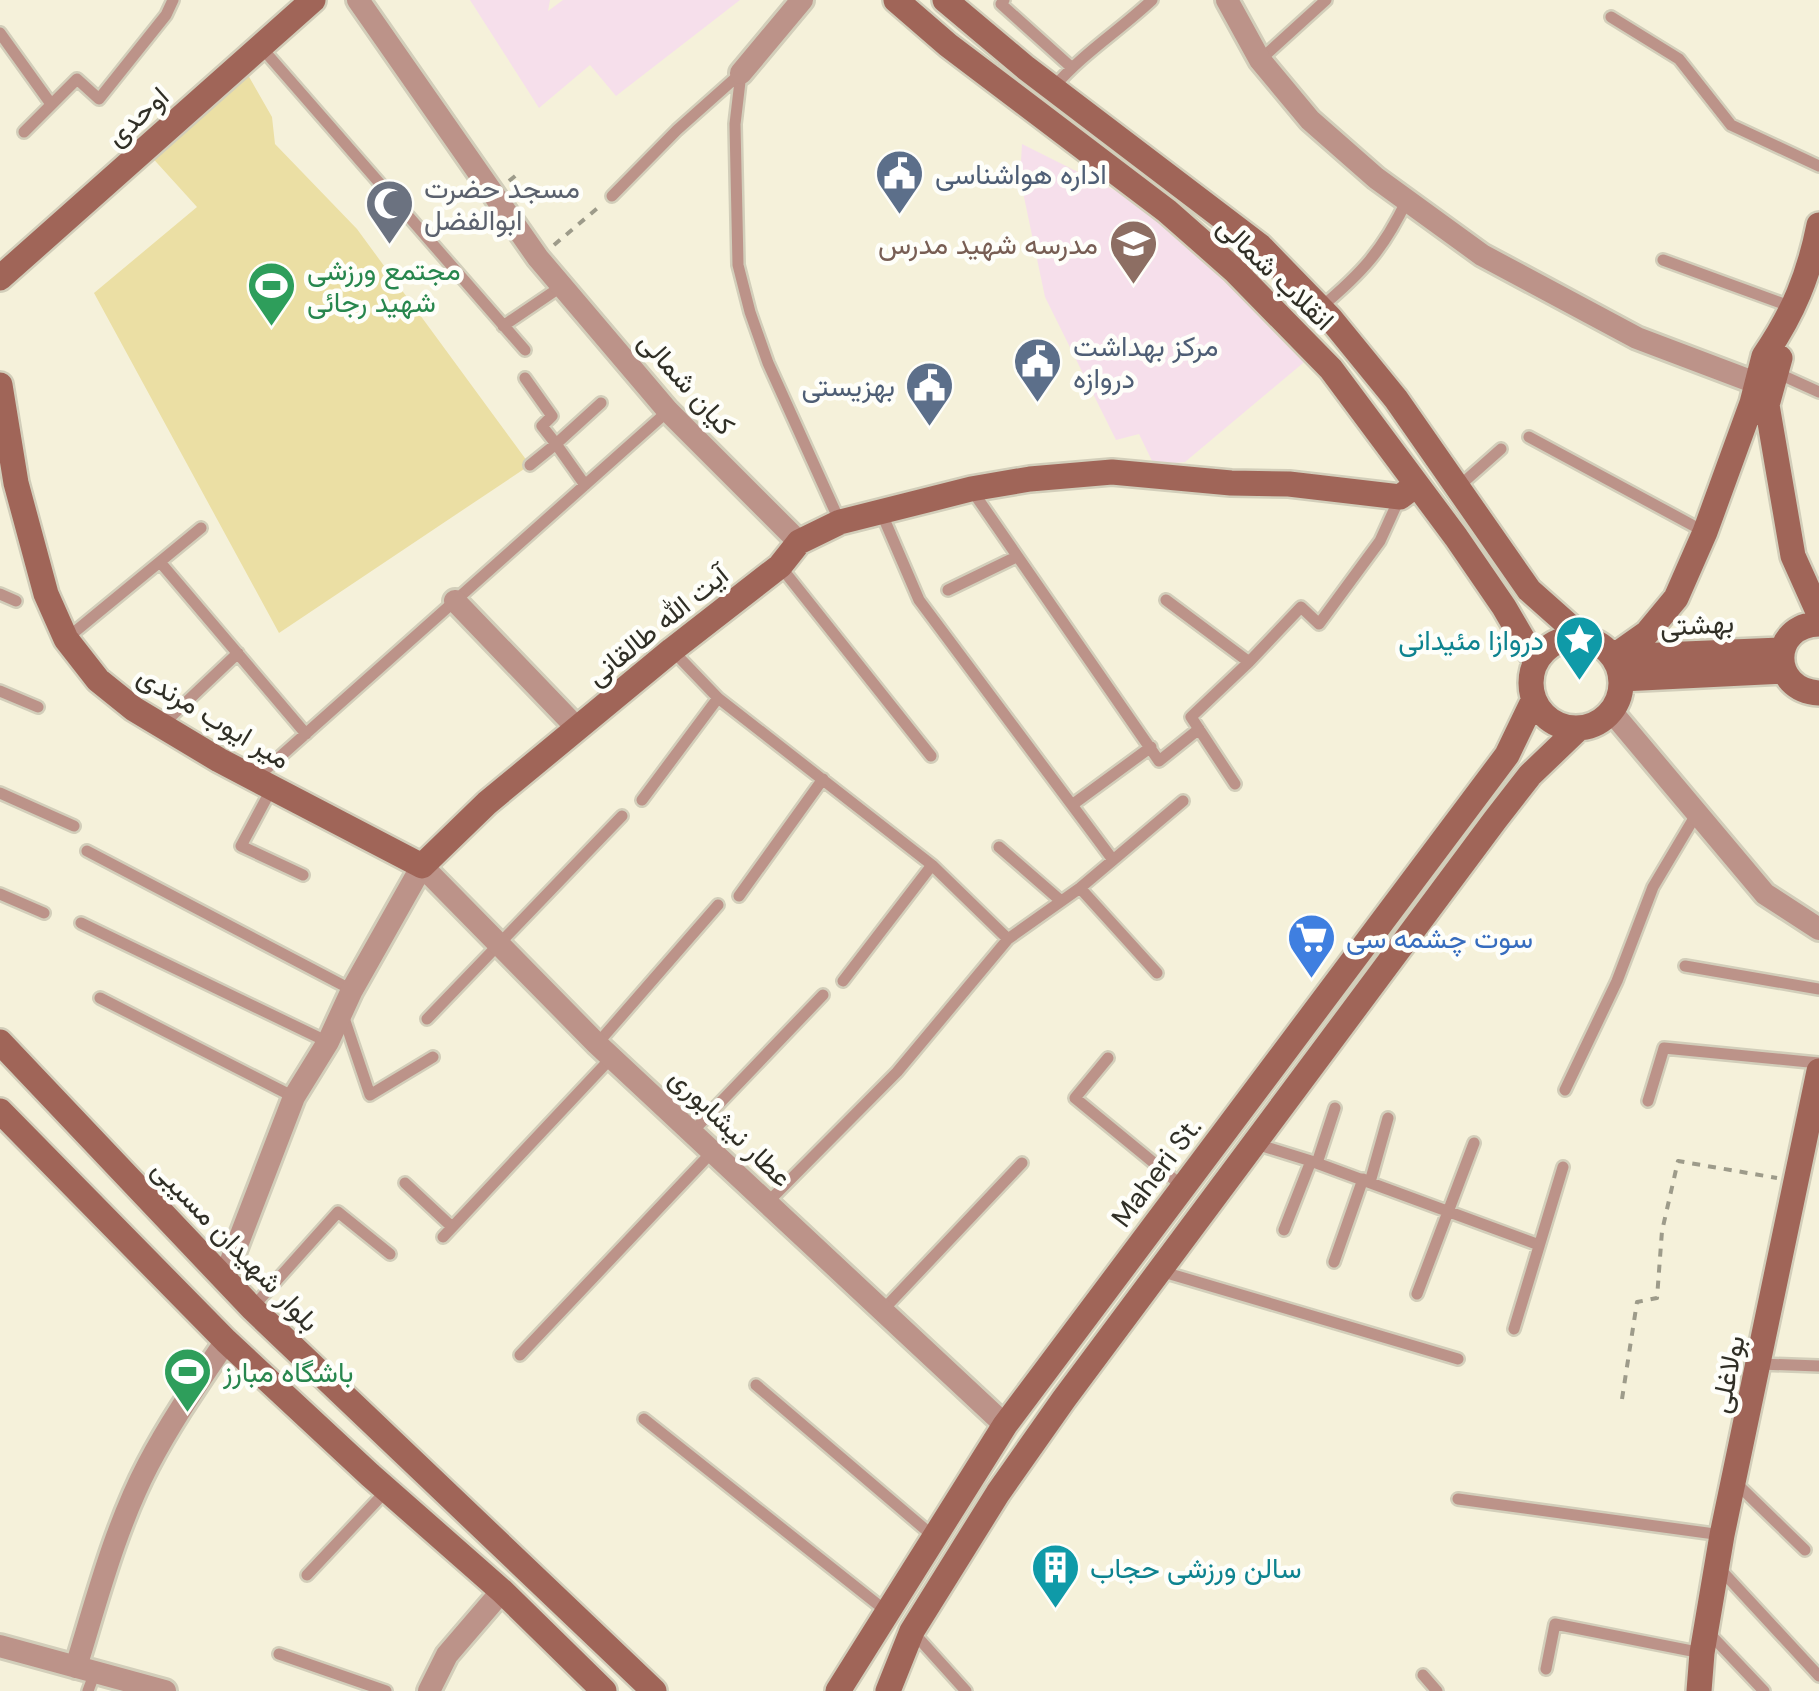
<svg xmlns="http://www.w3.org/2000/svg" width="1819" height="1691" viewBox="0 0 1819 1691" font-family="'DM Sans',Vazirmatn,sans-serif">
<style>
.education{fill:#f6dfeb}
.green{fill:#ebdfa4}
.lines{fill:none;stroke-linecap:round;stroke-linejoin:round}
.lane-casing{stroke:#d2ceba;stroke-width:16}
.street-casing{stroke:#d2ceba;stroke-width:28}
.secondary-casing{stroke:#d2ceba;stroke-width:30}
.path{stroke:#9d9b8a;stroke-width:4;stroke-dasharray:8 8;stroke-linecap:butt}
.lane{stroke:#bc9389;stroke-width:11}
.street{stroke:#bc9389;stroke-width:22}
.secondary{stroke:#a06558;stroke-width:25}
.labels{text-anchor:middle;stroke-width:9;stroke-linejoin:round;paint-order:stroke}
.street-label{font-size:28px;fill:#302f26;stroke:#fefef9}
.service-label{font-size:28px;fill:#4e5e75;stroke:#fefef9;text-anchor:start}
.worship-label{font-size:28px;fill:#5b616d;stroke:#fefef9;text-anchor:start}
.education-label{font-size:28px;fill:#785e54;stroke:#fefef9;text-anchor:end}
.leisure-label{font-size:28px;fill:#27864d;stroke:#fefef9;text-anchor:start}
.culture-label{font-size:28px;fill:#0d838f;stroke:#fefef9;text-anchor:end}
.shop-label{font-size:28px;fill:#366cbe;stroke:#fefef9;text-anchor:start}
</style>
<rect width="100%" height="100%" fill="#f5f1da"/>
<!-- education -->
<path class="education" d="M470,0H550L548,11L563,0H740L616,96L590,65L539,108Z
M1022,144L1160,213L1315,353L1185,462L1154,465L1139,434L1116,440L1045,297L1020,178Z"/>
<!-- green -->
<path class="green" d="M244,68L272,117L275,144L357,229L530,465L279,633L94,293L197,207L148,153Z"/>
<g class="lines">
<defs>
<path id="lane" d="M1004,0L1001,4L1071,67
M1611,17L1679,59L1731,125L1819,166
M0,33L51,104
M261,47L525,350
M1260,60L1326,0
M741,73L735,124L738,265L750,312L768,363L840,522
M1053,88C1083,53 1119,31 1152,0
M24,132L77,79L99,99L166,15L173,0
M612,196L677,130L741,73
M1663,260L1795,308
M1320,308C1362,273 1383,250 1407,200
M503,326L562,286
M1777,373L1819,392
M525,378L552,416L542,426L556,444L601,403
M1529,437L1705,532
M530,465L556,444L585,485
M1457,488L1501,449
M971,489L1159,761L1199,729
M881,512L919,600L1113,860
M160,562L306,734
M780,566L931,756
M948,590L1016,557
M0,594L16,601
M1166,600L1249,662
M66,639L201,528
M672,650L718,698L932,865L1008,939
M0,691L38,707
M161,726L238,653
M255,779L668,411
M1235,784L1191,717L1249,662L1301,607L1319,624L1380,541L1400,497
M272,788L241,846L303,875
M0,793L74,826
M642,800L718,698
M1072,805L1151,747
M999,847L1061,901
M87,851L352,990
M1080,888L1157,973
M0,894L44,913
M739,896L823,779
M81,923L328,1042
M1685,966L1819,989
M843,981L932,865
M100,998L294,1097
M343,1015L370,1095L433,1057
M427,1019L622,816
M597,1044L718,905
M1108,1058L1075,1098L1182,1186
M1565,1090L1617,981L1653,887L1697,813
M1648,1101L1664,1048L1819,1063
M693,1131L823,995
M1256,1144L1311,1161L1539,1245
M1317,1163L1335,1108
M1370,1182L1388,1118
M405,1183L452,1227
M767,1203L897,1072L1008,939L1080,888L1183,801
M1284,1230L1311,1161
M443,1237L613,1056
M1334,1262L1363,1179
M1160,1271L1458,1359
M1417,1294L1474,1143
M252,1308L338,1212L390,1254
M882,1311L1022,1163
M1514,1329L1563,1167
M520,1355L713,1151
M1760,1364L1819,1366
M756,1385L933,1536
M644,1419L886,1611
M1734,1481L1805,1550
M1458,1499L1722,1535
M1720,1569L1819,1676
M307,1575L387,1490
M912,1631L966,1691
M1708,1632L1764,1691
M279,1654L386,1691
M1546,1669L1555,1624L1702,1653
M1423,1675L1437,1691
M88,1691L95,1672"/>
<path id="street" d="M358,0L538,258L668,411L799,542
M1227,0L1260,60L1310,120L1376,178L1482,255L1637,338L1756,383
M741,73L802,0
M455,601L577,728
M1611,711L1765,894L1819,929
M224,1279L294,1097L328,1042L352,990L422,866L597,1044L1005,1425
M0,1646L165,1691
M76,1667C97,1599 115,1528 148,1465C171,1421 199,1381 226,1341
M429,1691L447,1655L502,1591"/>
<path id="secondary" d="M896,0L948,45L1167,211L1234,270L1331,369L1456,537L1504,607L1536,662
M945,0L1026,68L1260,246L1330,318L1396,399L1529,590L1583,638
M0,278L313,0
M1770,351L1780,358L1767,405L1757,409L1752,403L1764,356Z
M1764,356C1793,314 1809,275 1819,225
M0,385L16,483L46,594L66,639L98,680L134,709L219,760L422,866L487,803L672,650L780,566L799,542L840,522L971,489L1030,479L1112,472L1231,483L1289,484L1400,497L1416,485
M1767,405L1793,556L1819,614
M1819,624C1770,625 1769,690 1819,693
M1531 683a45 45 0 1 1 90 0a45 45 0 1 1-90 0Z
M1613,657L1647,633L1676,598L1705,532L1752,403
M1613,657L1782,650
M1621,679L1784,671
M0,1042L252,1308L654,1691
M0,1111L226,1341L370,1475L502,1591L604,1691
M838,1691L1005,1425L1507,755L1534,699
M888,1691L912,1631L998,1493L1064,1399L1495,820L1530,775L1579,728
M1699,1691L1702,1653L1722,1535L1819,1071"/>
</defs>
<!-- lane casing -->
<use href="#lane" class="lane-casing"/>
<!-- street casing -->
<use href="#street" class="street-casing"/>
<!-- secondary casing -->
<use href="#secondary" class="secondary-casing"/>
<!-- path -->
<path class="path" d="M509,181L520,172
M554,245L600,206
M1622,1399L1637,1302L1657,1298L1662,1231L1678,1161L1777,1178"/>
<!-- lane -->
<use href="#lane" class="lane"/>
<!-- street -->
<use href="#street" class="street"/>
<!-- secondary -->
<use href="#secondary" class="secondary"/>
</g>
<!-- icons -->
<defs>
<symbol id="civic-pin" viewBox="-11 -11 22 30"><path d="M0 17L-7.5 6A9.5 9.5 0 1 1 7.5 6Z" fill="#5c6f8a" stroke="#fefef9"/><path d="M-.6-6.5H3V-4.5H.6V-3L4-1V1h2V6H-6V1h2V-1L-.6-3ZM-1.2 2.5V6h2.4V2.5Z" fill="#fff"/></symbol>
<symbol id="mosque-pin" viewBox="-11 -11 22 30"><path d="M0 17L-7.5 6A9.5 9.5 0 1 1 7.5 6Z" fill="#6b7280" stroke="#fefef9"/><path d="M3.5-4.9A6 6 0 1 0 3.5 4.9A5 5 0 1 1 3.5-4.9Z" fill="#fff"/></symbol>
<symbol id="school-pin" viewBox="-11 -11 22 30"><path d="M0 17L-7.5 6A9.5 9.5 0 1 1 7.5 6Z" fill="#8d6e63" stroke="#fefef9"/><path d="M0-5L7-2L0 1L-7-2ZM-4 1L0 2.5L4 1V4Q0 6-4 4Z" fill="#fff"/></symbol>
<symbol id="stadium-pin" viewBox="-11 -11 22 30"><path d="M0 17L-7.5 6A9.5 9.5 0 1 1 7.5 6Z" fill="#2e9e5b" stroke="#fefef9"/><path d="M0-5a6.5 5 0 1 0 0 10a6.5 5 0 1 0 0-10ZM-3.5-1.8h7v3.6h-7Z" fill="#fff"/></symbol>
<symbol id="sight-pin" viewBox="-11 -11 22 30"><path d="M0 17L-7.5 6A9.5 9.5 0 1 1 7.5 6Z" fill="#0f9aa8" stroke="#fefef9"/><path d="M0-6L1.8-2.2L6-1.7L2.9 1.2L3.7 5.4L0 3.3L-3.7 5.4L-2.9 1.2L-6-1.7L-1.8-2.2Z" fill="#fff"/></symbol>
<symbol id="supermarket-pin" viewBox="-11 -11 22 30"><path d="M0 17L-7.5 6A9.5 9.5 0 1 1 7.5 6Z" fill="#3f7fe0" stroke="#fefef9"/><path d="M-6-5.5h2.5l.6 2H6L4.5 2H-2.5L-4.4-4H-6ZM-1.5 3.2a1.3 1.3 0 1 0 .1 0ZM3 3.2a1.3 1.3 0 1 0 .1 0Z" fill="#fff"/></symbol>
<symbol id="building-pin" viewBox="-11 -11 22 30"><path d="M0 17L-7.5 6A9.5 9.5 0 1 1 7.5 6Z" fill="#0f9aa8" stroke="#fefef9"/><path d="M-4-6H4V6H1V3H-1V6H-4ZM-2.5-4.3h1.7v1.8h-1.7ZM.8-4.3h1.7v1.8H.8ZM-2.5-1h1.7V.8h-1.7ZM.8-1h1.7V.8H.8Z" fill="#fff"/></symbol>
</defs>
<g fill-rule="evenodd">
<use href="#civic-pin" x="872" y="146" width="55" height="75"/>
<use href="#mosque-pin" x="362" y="176" width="55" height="75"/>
<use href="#school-pin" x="1106" y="216" width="55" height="75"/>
<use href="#stadium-pin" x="244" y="258" width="55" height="75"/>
<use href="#civic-pin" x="1010" y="334" width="55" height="75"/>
<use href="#civic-pin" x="902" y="358" width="55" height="75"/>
<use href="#sight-pin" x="1552" y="612" width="55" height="75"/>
<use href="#supermarket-pin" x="1284" y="910" width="55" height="75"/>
<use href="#stadium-pin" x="160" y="1344" width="55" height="75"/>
<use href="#building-pin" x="1028" y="1540" width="55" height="75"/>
</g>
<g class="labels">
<!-- street labels -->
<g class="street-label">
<text transform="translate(137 116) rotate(-42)" y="10">اوحدی</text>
<text transform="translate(1276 273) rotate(44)" y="10">انقلاب شمالی</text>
<text transform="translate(687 383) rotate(48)" y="10">کیان شمالی</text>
<text transform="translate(1697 624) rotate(-3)" y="10">بهشتی</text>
<text transform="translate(657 625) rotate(-39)" y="10">آیت الله طالقانی</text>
<text transform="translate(214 717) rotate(31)" y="10">میر ایوب مرندی</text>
<text transform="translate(731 1127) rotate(44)" y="10">عطار نیشابوری</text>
<text transform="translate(1156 1172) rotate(-53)" y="10">Maheri St.</text>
<text transform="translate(236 1245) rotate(46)" y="10">بلوار شهیدان مسیبی</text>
<text transform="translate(1727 1374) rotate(-78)" y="10">بولاغلی</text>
</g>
<!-- service labels -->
<g class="service-label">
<text x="935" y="184">اداره هواشناسی</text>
<text x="1073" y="356">مرکز بهداشت<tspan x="1073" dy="32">دروازه</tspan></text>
<text x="895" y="396" text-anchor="end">بهزیستی</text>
</g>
<!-- worship labels -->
<g class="worship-label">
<text x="424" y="198">مسجد حضرت<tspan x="424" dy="32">ابوالفضل</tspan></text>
</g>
<!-- education labels -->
<g class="education-label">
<text x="1098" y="254">مدرسه شهید مدرس</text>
</g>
<!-- leisure labels -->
<g class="leisure-label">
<text x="307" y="280">مجتمع ورزشی<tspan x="307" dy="32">شهید رجائی</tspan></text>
<text x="223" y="1382">باشگاه مبارز</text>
</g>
<!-- culture labels -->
<g class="culture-label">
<text x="1544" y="650">دروازا مئیدانی</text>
<text x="1090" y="1578" text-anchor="start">سالن ورزشی حجاب</text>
</g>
<!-- shop labels -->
<g class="shop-label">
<text x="1346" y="948">سوت چشمه سی</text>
</g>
</g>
</svg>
